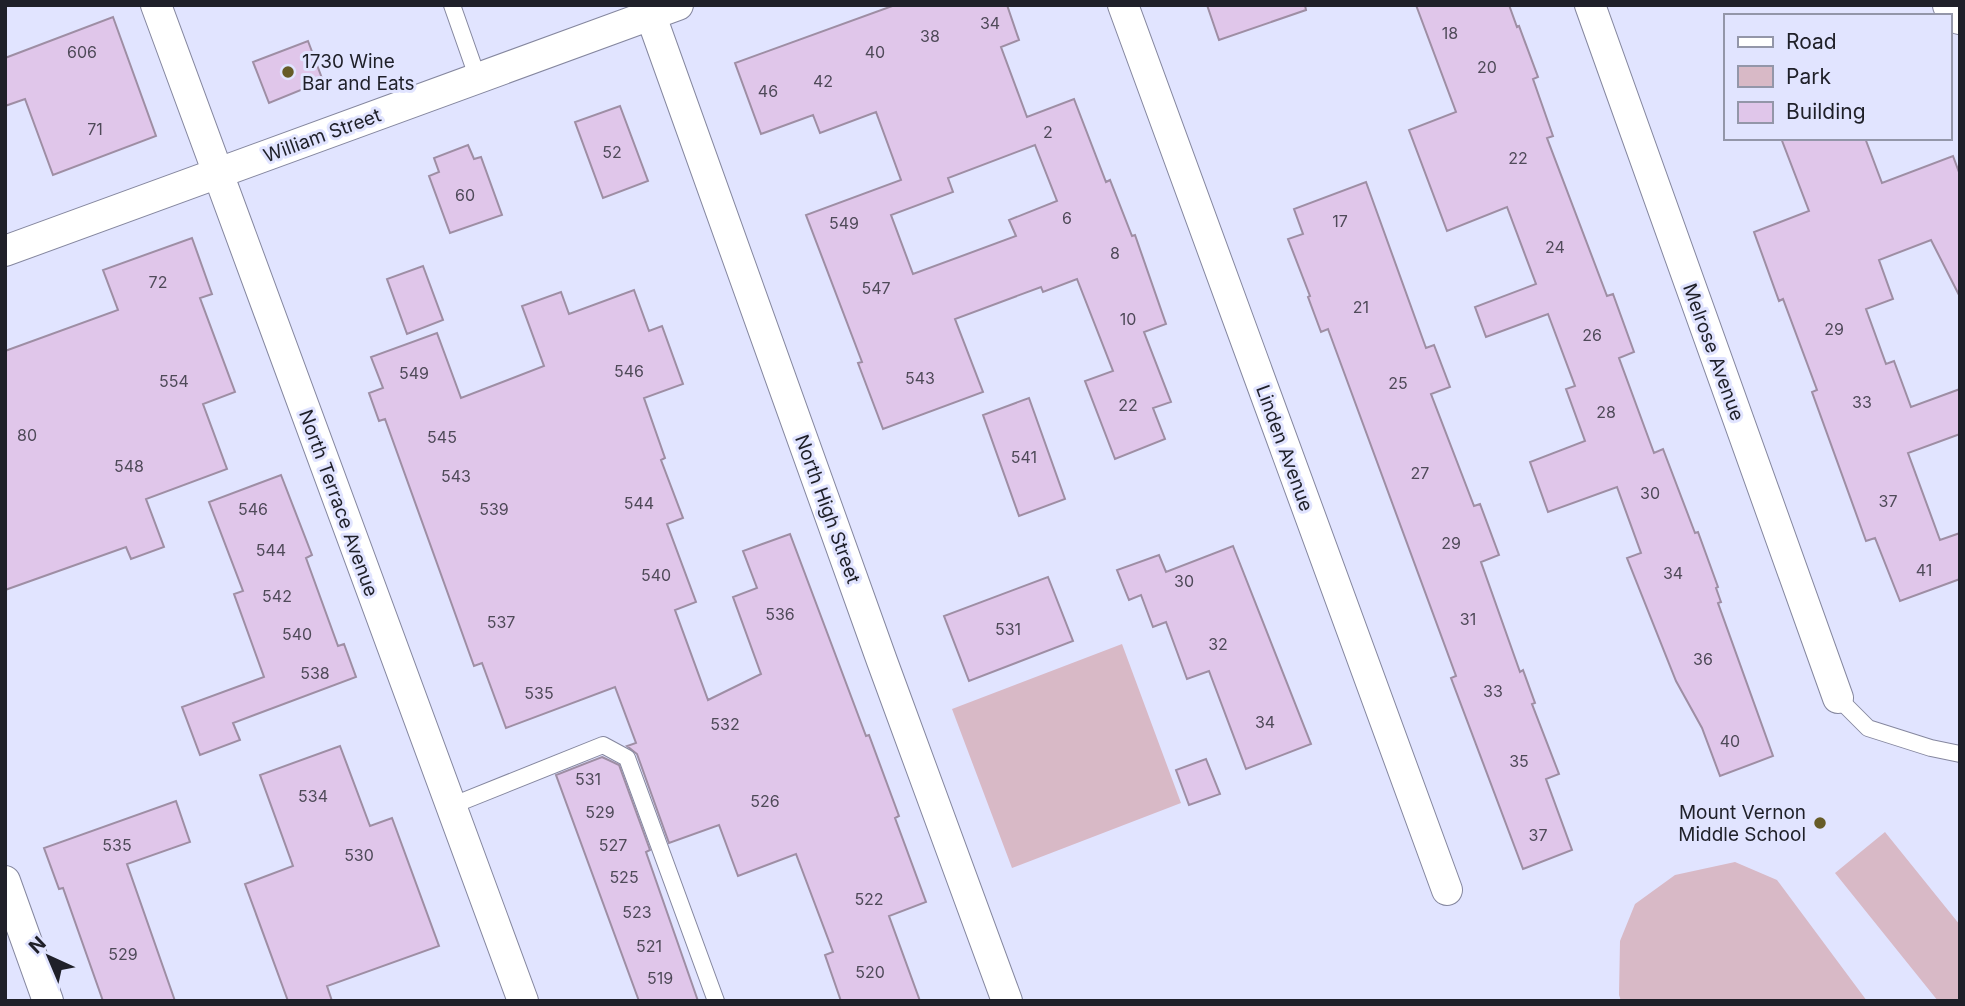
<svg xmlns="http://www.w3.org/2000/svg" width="1965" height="1006" viewBox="0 0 1965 1006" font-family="Inter,sans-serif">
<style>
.green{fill:#d8b9c6}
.building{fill:#e0c6ea;stroke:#9e8ea4;stroke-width:2;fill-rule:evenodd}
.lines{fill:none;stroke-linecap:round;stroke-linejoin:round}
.lane-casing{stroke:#85879f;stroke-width:18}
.street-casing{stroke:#85879f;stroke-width:32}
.secondary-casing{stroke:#85879f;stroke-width:40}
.lane{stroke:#fff;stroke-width:16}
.street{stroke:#fff;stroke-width:30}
.secondary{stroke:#fff;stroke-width:38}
.poi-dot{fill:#665b27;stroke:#e1e4ff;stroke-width:2.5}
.labels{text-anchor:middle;stroke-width:6;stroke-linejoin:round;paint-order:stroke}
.number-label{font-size:16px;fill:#4f4a59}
.poi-label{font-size:19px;fill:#1f2029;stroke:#e1e4ff;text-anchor:start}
.street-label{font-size:19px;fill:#1f2029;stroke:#e1e4ff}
</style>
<rect width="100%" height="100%" fill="#e1e4ff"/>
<!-- green -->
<path class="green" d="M1122,644L1181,803L1012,868L952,709Z
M1885,832L1960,925V1001H1938L1835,873Z
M1735,862L1777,880L1867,1001H1621L1619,995L1620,941L1635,904L1675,875Z"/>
<!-- building -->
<path class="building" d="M895,5H1007L1019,40L1001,47L1027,117L1074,99L1106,182L1110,180L1132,236L1135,235L1166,324L1144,332L1171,402L1153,408L1165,439L1115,459L1085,381L1113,371L1077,279L1043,292L1041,287L955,319L983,392L883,429L858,363L862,362L806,215L901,180L876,112L820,133L813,115L761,134L735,63ZM1035,145L1057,201L1009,220L1016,236L913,274L891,215L953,192L948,178Z
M1207,5H1305L1306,10L1219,40Z
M1416,5H1509L1517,27L1519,26L1538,77L1533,79L1553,136L1547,138L1607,296L1613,294L1634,352L1619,358L1654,453L1663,449L1695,533L1698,532L1718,587L1716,588L1721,602L1718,603L1773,756L1720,776L1702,728L1676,681L1627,558L1641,553L1617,487L1548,512L1530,462L1585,441L1566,389L1575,386L1548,314L1486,337L1475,307L1536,284L1507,207L1447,231L1409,130L1456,112Z
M113,17L156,136L53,175L25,99L5,106V58Z
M308,41L323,81L269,103L253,62Z
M620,106L648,181L603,198L575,122Z
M1781,138H1865L1882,183L1953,156L1960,175V297L1931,240L1879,260L1893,299L1866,309L1886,364L1894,361L1911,407L1960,389V434L1908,453L1940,540L1960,533V579L1900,601L1875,538L1866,541L1812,392L1817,390L1783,299L1779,301L1754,232L1809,211Z
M468,145L474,159L481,157L502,215L450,233L429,176L439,172L434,158Z
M1366,182L1426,348L1434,345L1450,387L1431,394L1474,506L1480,504L1499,555L1481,562L1520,672L1523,670L1535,703L1532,704L1559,774L1546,779L1572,850L1523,869L1451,678L1456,676L1328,329L1321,332L1308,297L1310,296L1288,239L1303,234L1294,209Z
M192,238L212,294L200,298L235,392L203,404L227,469L146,499L164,547L131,559L126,547L5,590V351L118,310L103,270Z
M423,266L443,320L407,334L387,279Z
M634,290L649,331L662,326L683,384L644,398L665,458L661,460L683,518L667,524L696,602L675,610L708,700L761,674L733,597L757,588L743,551L790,534L866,736L869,735L899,816L895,818L926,902L889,916L920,1001H841L825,955L833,952L796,854L738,876L719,825L669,843L637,754L627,746L636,743L615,687L506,728L482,663L474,666L385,419L379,421L369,393L383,388L371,357L437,333L461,398L544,366L522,306L561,292L569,314Z
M1029,398L1065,499L1019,516L983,415Z
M281,475L312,555L306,558L338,646L344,644L356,677L233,723L240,740L200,755L182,707L264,677L234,594L243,591L209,502Z
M1233,546L1311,744L1246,769L1209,671L1187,679L1166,622L1153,627L1141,595L1129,600L1117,570L1159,555L1166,572Z
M1048,577L1073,641L969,681L944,616Z
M340,746L370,826L392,818L439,946L327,986L332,1001H288L245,884L293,866L260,775Z
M602,757L619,765L650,850L646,852L698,1001H639L556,775Z
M1206,759L1220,794L1189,805L1176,770Z
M176,801L190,842L127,864L175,1001H103L63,888L59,889L44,848Z"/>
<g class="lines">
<defs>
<path id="lane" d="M452,5L478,79
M1838,698L1868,728L1931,748L1960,754
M451,806L603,745L627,758L716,1001"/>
<path id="street" d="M156,5L523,1001
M1123,5L1447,890
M1590,5L1838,698
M651,16L882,661L1007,1001
M5,251L678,5
M5,881L48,1001"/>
<path id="secondary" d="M1952,5L1960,15"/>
</defs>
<!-- lane casing -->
<use href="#lane" class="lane-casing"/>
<!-- street casing -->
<use href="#street" class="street-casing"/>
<!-- secondary casing -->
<use href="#secondary" class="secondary-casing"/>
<!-- lane -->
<use href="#lane" class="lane"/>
<!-- street -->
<use href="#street" class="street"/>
<!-- secondary -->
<use href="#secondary" class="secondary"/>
</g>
<!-- markers -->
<g class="poi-dot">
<circle cx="288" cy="72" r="7"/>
<circle cx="1820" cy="823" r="7"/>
</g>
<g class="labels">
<!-- number labels -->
<g class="number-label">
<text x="990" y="29">34</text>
<text x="1450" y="39">18</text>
<text x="930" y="42">38</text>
<text x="82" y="58">606</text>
<text x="875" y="58">40</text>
<text x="1487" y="73">20</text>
<text x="823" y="87">42</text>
<text x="768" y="97">46</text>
<text x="95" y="135">71</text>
<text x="1048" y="138">2</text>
<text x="612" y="158">52</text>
<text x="1518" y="164">22</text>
<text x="465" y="201">60</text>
<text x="1067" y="224">6</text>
<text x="1340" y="227">17</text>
<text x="844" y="229">549</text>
<text x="1555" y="253">24</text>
<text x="1115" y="259">8</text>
<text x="158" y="288">72</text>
<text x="876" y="294">547</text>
<text x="1361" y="313">21</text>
<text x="1128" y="325">10</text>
<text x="1834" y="335">29</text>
<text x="1592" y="341">26</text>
<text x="629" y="377">546</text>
<text x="414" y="379">549</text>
<text x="920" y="384">543</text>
<text x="174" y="387">554</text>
<text x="1398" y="389">25</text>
<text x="1862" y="408">33</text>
<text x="1128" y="411">22</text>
<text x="1606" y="418">28</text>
<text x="27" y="441">80</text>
<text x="442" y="443">545</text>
<text x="1024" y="463">541</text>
<text x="129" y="472">548</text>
<text x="1420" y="479">27</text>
<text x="456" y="482">543</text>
<text x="1650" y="499">30</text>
<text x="1888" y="507">37</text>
<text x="639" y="509">544</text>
<text x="253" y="515">546</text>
<text x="494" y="515">539</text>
<text x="1451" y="549">29</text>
<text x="271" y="556">544</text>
<text x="1924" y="576">41</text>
<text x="1673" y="579">34</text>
<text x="656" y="581">540</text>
<text x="1184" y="587">30</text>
<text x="277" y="602">542</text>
<text x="780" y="620">536</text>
<text x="1468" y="625">31</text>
<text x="501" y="628">537</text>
<text x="1008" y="635">531</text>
<text x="297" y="640">540</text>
<text x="1218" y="650">32</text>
<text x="1703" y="665">36</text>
<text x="315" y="679">538</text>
<text x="1493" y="697">33</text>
<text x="539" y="699">535</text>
<text x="1265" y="728">34</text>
<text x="725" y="730">532</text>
<text x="1730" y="747">40</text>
<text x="1519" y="767">35</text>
<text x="588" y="785">531</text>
<text x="313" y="802">534</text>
<text x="765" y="807">526</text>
<text x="600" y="818">529</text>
<text x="1538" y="841">37</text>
<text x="117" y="851">535</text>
<text x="613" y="851">527</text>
<text x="359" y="861">530</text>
<text x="624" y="883">525</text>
<text x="869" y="905">522</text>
<text x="637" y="918">523</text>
<text x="649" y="952">521</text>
<text x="123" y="960">529</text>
<text x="870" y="978">520</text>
<text x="660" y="984">519</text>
</g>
<!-- poi labels -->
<g class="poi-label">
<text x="302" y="68">1730 Wine<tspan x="302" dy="22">Bar and Eats</tspan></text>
<text x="1806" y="819" text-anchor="end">Mount Vernon<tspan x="1806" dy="22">Middle School</tspan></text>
</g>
<!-- street labels -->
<g class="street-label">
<text transform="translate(322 135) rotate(-20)" y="7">William Street</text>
<text transform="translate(1714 352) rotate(70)" y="7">Melrose Avenue</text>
<text transform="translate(1285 448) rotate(70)" y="7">Linden Avenue</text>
<text transform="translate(339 503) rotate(70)" y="7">North Terrace Avenue</text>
<text transform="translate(828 509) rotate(70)" y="7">North High Street</text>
</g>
</g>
<!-- border -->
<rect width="1965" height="1006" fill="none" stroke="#1f2029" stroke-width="14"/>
<!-- legend -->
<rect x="1724" y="14" width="228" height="126" fill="#e1e4ff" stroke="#9396a9" stroke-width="2"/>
<rect x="1738" y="37" width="35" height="10" fill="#ffffff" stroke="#9396a9" stroke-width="2"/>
<text x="1786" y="49" font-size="21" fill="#1f2029">Road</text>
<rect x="1738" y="66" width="35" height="21" fill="#d8b9c6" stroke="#9396a9" stroke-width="2"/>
<text x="1786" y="84" font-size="21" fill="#1f2029">Park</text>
<rect x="1738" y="102" width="35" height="21" fill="#e0c6ea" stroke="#9396a9" stroke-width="2"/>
<text x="1786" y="119" font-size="21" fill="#1f2029">Building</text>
<!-- north arrow -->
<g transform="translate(49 957) rotate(316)" stroke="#e1e4ff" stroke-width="5" paint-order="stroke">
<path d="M0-5L12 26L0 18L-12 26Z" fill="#1f2029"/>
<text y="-10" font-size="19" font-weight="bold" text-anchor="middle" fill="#1f2029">N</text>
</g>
</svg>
